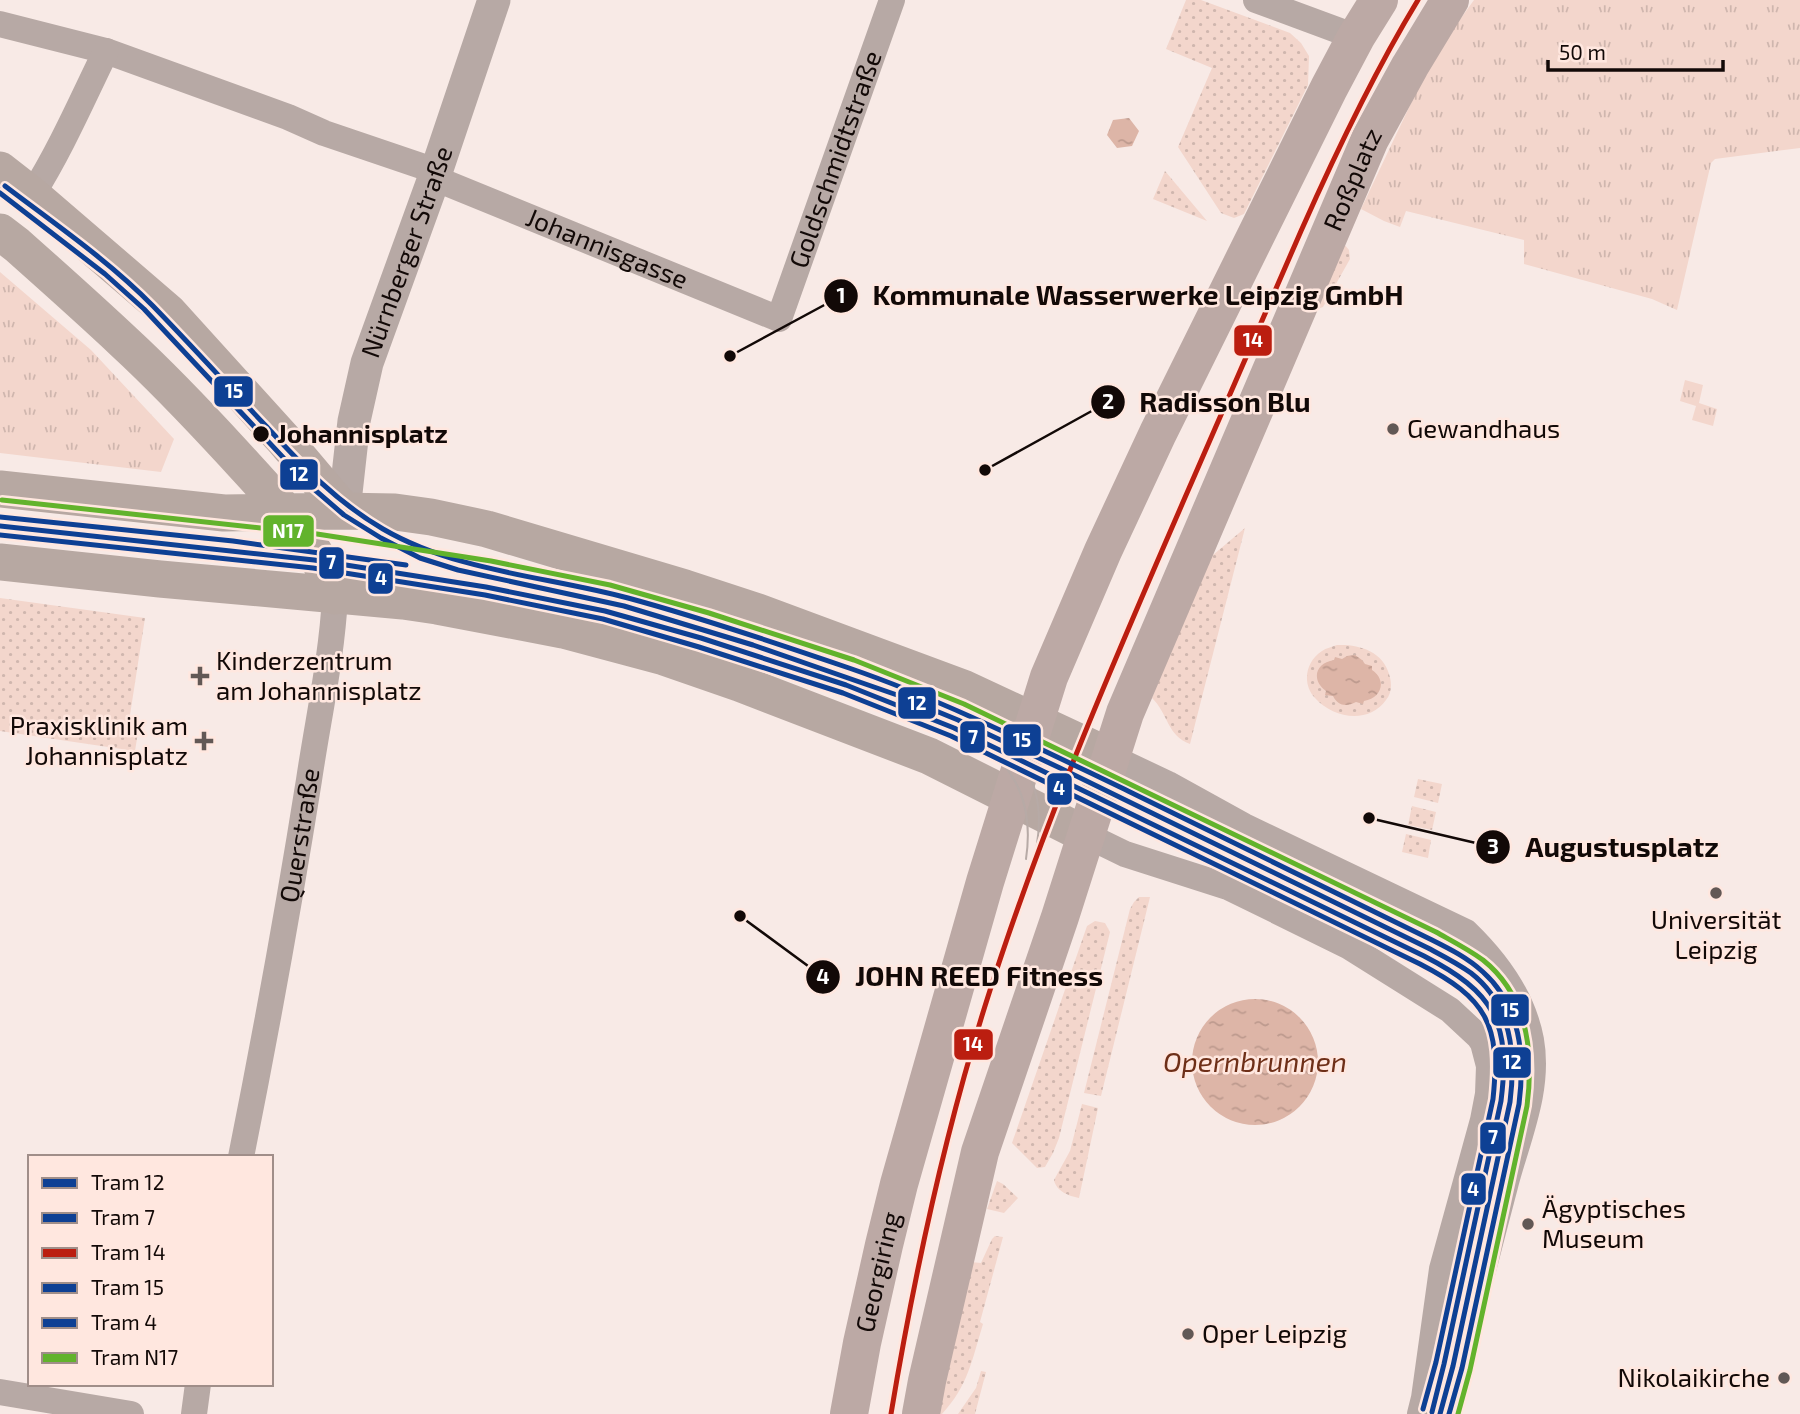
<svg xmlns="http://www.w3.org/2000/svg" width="1800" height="1414" viewBox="0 0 1800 1414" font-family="'Exo 2',sans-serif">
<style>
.grass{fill:url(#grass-dots)}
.park{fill:url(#park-tufts)}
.water{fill:url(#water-ripples)}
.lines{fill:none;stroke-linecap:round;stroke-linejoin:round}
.minor{stroke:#b7a9a5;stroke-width:26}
.tertiary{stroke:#b7a9a5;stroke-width:33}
.secondary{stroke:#b7a8a2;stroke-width:37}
.primary{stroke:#bca9a5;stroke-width:38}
.tram{stroke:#b7aaa6;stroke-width:2}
.tram-1-casing{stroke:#ffe7df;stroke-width:10}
.tram-2-casing{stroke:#ffe7df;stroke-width:10}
.tram-3-casing{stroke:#ffe7df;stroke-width:10}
.tram-4-casing{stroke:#ffe7df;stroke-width:10}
.tram-5-casing{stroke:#ffe7df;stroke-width:10}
.tram-6-casing{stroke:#ffe7df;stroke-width:10}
.tram-1{stroke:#0e4094;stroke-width:5}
.tram-2{stroke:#0e4094;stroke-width:5}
.tram-3{stroke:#bb1e10;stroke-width:5}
.tram-4{stroke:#0e4094;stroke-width:5}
.tram-5{stroke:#0e4094;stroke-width:5}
.tram-6{stroke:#62b32c;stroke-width:5}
.poi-dot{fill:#625855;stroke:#ffe7df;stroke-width:2.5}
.stop-dot{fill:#120907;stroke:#ffe7df;stroke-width:2.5}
.labels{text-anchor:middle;stroke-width:5;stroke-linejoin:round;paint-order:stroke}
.street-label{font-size:26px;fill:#120907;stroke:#ffe7df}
.poi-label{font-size:26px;fill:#120907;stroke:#ffe7df;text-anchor:start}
.stop-label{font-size:26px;font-weight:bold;fill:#120907;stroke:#ffe7df;text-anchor:start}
.water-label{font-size:28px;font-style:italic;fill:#6e2f18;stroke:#ffe7df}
.leader{fill:none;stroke:#120907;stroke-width:2.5}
.callout-dot{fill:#120907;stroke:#ffe7df;stroke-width:2.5}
.mark-label{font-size:21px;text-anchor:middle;font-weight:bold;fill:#fff}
.callout-label{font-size:28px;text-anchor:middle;font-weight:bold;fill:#120907;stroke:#ffe7df;stroke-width:5;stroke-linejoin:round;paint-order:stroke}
.line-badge{stroke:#ffe7df;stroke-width:2.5}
.badge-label{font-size:19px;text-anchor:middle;font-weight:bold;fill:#fff}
</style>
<defs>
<pattern id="grass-dots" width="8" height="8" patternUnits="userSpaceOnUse" patternTransform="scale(1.75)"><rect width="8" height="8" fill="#f3d6cc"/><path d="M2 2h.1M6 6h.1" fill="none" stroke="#cfb6ae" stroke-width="1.8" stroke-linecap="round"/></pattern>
<pattern id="park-tufts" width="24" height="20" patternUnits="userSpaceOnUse" patternTransform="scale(1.75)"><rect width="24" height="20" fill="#f3d6cc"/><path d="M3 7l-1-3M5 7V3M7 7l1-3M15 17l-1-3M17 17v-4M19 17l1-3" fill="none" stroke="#cfb6ae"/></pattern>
<pattern id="water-ripples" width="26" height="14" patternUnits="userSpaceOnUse" patternTransform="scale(1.75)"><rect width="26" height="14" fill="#ddb5a7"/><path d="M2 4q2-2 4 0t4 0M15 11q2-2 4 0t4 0" fill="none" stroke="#bd9a8e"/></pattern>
</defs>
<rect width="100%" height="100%" fill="#f8eae6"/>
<!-- grass -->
<path class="grass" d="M1186,0H1201L1290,33L1301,43L1309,56L1308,85L1244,214L1234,218L1221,213L1178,147L1212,68L1166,49Z
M1165,171L1207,221L1153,199Z
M1344,244L1349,250L1350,259L1323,307L1317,309Z
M1245,528L1190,744C1167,736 1168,713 1152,698L1207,560Z
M0,598L145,618L130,715L139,726L135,751L0,731Z
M1337,645C1358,644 1383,651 1389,674C1392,683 1392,693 1386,700C1368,725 1333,718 1315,698C1302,684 1305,662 1322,651C1326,648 1332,647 1337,645Z
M1418,779L1442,784L1438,803L1414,797Z
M1412,806L1436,812L1432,830L1408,825Z
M1406,834L1431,840L1428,858L1402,852Z
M1139,897H1150L1101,1096L1084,1093L1130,909L1134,902Z
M1095,921L1105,923L1110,932L1059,1138L1053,1153L1045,1167L1037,1168L1012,1143L1087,926Z
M1082,1104L1098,1108L1079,1198C1069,1196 1056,1191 1054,1180L1070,1151Z
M997,1181L1003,1184L1018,1198L1004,1213L987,1209Z
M995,1236L1003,1237L980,1322L983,1324C972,1360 968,1386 942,1414H934L971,1262L981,1263L992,1239Z
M981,1371L986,1372L975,1414H958L976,1388Z"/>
<!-- park -->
<path class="park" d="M1474,0H1800V148L1715,159L1711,163L1677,310L1652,299L1524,264V240L1406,211L1400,227L1384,221L1361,209L1421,82L1456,25Z
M0,272L91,350L174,439L161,472L0,453Z
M1685,380L1703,385L1699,403L1717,409L1713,426L1692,420L1696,406L1680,401Z"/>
<!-- water -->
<path class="water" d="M1129,118L1139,131L1132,146L1117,148L1107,135L1113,120Z
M1355,655L1362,660L1365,664L1372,666V670C1387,680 1382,698 1364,701L1363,704L1356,702C1346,707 1338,706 1333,696L1325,695L1326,691C1311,680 1315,663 1334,660L1335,657L1342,659L1347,656Z
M1192 1062a63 63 0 1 1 126 0a63 63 0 1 1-126 0Z"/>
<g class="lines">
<!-- minor -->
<g class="minor">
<path d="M1256,0L1356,37"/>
<path d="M0,24L106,51L288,117L324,133L436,171"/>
<path id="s1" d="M434,178L779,319L892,0"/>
<path d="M32,195C61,149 82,100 106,51"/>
<path d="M1111,757L1168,784L1244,826L1466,932C1497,962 1523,997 1531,1040C1540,1090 1517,1139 1505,1186C1485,1262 1465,1337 1448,1414"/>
<path d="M1086,835L1125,854L1228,887L1348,946L1450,1010L1479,1037L1483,1043L1489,1066L1488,1094L1483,1120L1442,1269L1424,1398L1420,1414"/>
<path id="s2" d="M241,1157C266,1032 289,906 309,780C318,719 332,657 335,596"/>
<path d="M0,1392L131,1414"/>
<path d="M194,1414L198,1384"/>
</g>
<!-- tertiary -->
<path class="tertiary" id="s3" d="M344,511L354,421L367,363L434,178L494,0"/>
<!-- secondary -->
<path class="secondary" d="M0,170L32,195L168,312L284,440L344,511
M0,232L17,245C53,277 89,309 124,342C162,377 198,415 233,453C273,497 315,538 335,596
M0,489L224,513L339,511L395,512L431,517L487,529L685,588L761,613L963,688L1111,757
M0,562L160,579L403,601L437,606L563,630L664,657L739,683L929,756L1086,835"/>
<!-- primary -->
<g class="primary">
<path id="s4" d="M849,1414L862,1343L884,1245L899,1184L985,882L1049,677L1103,551L1158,433L1329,88L1356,37L1379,0"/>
<path id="s5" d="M921,1414L927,1381L980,1152L1060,917L1125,713L1370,139L1410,66L1450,0"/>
</g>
<!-- tram -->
<path class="tram" d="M981,731C993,738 1006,746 1016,756C1047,790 1041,837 1030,876
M969,737C1017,764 1034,805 1026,859"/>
<defs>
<path id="tram-1" d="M0,193L105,274L144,309L308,484L344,515L381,538L420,558L458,570L624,606L753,645L897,695L958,720L1060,768L1428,948C1443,956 1457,963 1471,973C1512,1005 1516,1054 1510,1102L1453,1366L1440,1414
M0,517L233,541L406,565"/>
<path id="tram-2" d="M0,526L314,560L486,587L605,611L701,638L846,685L954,728L1424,956C1494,992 1511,1022 1501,1101L1444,1364L1432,1412"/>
<path id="tram-3" d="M891,1414C914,1276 943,1140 985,1006C1045,815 1127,631 1207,447C1238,375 1269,303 1301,231C1336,152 1373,74 1418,0"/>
<path id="tram-4" d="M5,186C55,224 109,261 153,306C191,345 228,386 266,426C303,466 335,501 383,529C457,572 546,576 628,598C702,618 776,643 849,668C945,701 1036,747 1128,791C1229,841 1330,891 1432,940C1450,949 1468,958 1483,972C1521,1006 1525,1056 1519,1104L1462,1368L1449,1414"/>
<path id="tram-5" d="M0,535L313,568L485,595L603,619L699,647L843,693L951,736L1420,964C1486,998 1501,1024 1493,1099L1436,1362L1423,1409"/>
<path id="tram-6" d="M2,500L317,534L491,561L610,585L709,613L854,660L964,704L1436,932C1452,941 1468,949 1483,960C1528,996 1534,1052 1527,1106L1470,1370L1458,1414"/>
</defs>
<!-- tram-1 casing -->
<use href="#tram-1" class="tram-1-casing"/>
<!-- tram-2 casing -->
<use href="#tram-2" class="tram-2-casing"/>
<!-- tram-3 casing -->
<use href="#tram-3" class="tram-3-casing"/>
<!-- tram-4 casing -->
<use href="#tram-4" class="tram-4-casing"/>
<!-- tram-5 casing -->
<use href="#tram-5" class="tram-5-casing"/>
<!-- tram-6 casing -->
<use href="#tram-6" class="tram-6-casing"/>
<!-- tram-1 -->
<use href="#tram-1" class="tram-1"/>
<!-- tram-2 -->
<use href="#tram-2" class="tram-2"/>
<!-- tram-3 -->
<use href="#tram-3" class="tram-3"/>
<!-- tram-4 -->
<use href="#tram-4" class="tram-4"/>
<!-- tram-5 -->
<use href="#tram-5" class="tram-5"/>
<!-- tram-6 -->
<use href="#tram-6" class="tram-6"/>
</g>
<!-- markers -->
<g class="poi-dot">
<circle cx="1393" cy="429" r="7"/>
<path d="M196.5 665.5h7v7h7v7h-7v7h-7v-7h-7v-7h7z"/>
<path d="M200.5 730.5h7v7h7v7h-7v7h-7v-7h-7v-7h7z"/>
<circle cx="1716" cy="893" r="7"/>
<circle cx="1528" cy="1224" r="7"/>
<circle cx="1188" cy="1334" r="7"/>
<circle cx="1784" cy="1378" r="7"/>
</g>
<circle class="stop-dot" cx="261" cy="434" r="9"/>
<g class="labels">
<!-- street labels -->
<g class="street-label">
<text dy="9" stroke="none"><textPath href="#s1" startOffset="542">Goldschmidtstraße</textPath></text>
<text dy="9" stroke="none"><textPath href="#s5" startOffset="1311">Roßplatz</textPath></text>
<text dy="9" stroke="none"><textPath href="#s1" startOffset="187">Johannisgasse</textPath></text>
<text dy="9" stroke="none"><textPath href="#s3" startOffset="268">Nürnberger Straße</textPath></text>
<text dy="9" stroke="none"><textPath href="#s2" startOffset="327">Querstraße</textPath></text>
<text dy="9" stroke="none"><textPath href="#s4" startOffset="145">Georgiring</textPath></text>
</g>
<!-- poi labels -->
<g class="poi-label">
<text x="1407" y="438">Gewandhaus</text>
<text x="216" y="670">Kinderzentrum<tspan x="216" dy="30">am Johannisplatz</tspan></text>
<text x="188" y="735" text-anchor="end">Praxisklinik am<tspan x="188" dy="30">Johannisplatz</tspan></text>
<text x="1716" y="929" text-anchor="middle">Universität<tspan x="1716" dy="30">Leipzig</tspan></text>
<text x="1542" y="1218">Ägyptisches<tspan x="1542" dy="30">Museum</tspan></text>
<text x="1202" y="1343">Oper Leipzig</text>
<text x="1770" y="1387" text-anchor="end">Nikolaikirche</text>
</g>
<!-- stop labels -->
<g class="stop-label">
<text x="277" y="443">Johannisplatz</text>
</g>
<!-- water labels -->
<g class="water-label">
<text x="1255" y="1072">Opernbrunnen</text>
</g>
</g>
<!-- callouts -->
<path class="leader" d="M730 356L841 296M985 470L1108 402M1369 818L1493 847M740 916L823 977"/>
<g class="callout-dot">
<circle cx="730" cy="356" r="7"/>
<circle cx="985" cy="470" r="7"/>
<circle cx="1369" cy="818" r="7"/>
<circle cx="740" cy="916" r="7"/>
<circle cx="841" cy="296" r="18"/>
<circle cx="1108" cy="402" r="18"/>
<circle cx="1493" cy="847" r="18"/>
<circle cx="823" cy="977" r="18"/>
</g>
<g class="mark-label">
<text x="841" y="303">1</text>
<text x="1108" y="409">2</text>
<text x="1493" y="854">3</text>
<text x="823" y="984">4</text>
</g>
<g class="callout-label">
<text x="1138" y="305">Kommunale Wasserwerke Leipzig GmbH</text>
<text x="1225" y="412">Radisson Blu</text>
<text x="1622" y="857">Augustusplatz</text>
<text x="979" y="986">JOHN REED Fitness</text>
</g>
<g class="line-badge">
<rect x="1233" y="324" width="40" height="33" rx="7" fill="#bb1e10"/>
<rect x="213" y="375" width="41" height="33" rx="7" fill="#0e4094"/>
<rect x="279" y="458" width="40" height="33" rx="7" fill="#0e4094"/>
<rect x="262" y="514" width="53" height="34" rx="7" fill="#62b32c"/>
<rect x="318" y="546" width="27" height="34" rx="7" fill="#0e4094"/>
<rect x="367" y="562" width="27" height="33" rx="7" fill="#0e4094"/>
<rect x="897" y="686" width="40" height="34" rx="7" fill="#0e4094"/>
<rect x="959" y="720" width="27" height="34" rx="7" fill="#0e4094"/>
<rect x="1002" y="723" width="40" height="34" rx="7" fill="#0e4094"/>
<rect x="1046" y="772" width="27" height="34" rx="7" fill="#0e4094"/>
<rect x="1490" y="993" width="40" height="34" rx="7" fill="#0e4094"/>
<rect x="953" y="1028" width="41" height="33" rx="7" fill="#bb1e10"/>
<rect x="1492" y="1046" width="40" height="33" rx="7" fill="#0e4094"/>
<rect x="1479" y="1121" width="28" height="34" rx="7" fill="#0e4094"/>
<rect x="1460" y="1172" width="27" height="34" rx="7" fill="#0e4094"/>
</g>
<g class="badge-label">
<text x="1253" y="347">14</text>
<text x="234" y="398">15</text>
<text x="299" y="481">12</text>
<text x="288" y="538">N17</text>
<text x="331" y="569">7</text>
<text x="381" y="585">4</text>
<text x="917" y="710">12</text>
<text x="973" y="744">7</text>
<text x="1022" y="747">15</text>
<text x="1059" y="795">4</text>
<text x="1510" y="1017">15</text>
<text x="973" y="1051">14</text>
<text x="1512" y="1069">12</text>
<text x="1493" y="1144">7</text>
<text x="1473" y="1196">4</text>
</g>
<!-- legend -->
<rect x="28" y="1155" width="245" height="231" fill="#ffe7df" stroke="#a08e89" stroke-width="2"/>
<rect x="42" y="1178" width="35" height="10" fill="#0e4094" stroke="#a08e89" stroke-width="2"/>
<text x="91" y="1190" font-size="21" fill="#120907">Tram 12</text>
<rect x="42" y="1213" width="35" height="10" fill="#0e4094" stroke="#a08e89" stroke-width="2"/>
<text x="91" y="1225" font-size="21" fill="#120907">Tram 7</text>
<rect x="42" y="1248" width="35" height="10" fill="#bb1e10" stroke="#a08e89" stroke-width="2"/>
<text x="91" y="1260" font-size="21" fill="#120907">Tram 14</text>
<rect x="42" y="1283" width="35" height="10" fill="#0e4094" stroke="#a08e89" stroke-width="2"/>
<text x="91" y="1295" font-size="21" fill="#120907">Tram 15</text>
<rect x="42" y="1318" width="35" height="10" fill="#0e4094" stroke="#a08e89" stroke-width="2"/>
<text x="91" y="1330" font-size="21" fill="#120907">Tram 4</text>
<rect x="42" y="1353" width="35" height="10" fill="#62b32c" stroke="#a08e89" stroke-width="2"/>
<text x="91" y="1365" font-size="21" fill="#120907">Tram N17</text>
<!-- scale -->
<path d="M1548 60v10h175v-10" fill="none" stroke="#120907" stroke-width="3.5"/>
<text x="1559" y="60" font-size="21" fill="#120907" stroke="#ffe7df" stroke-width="5" paint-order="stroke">50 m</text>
</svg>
